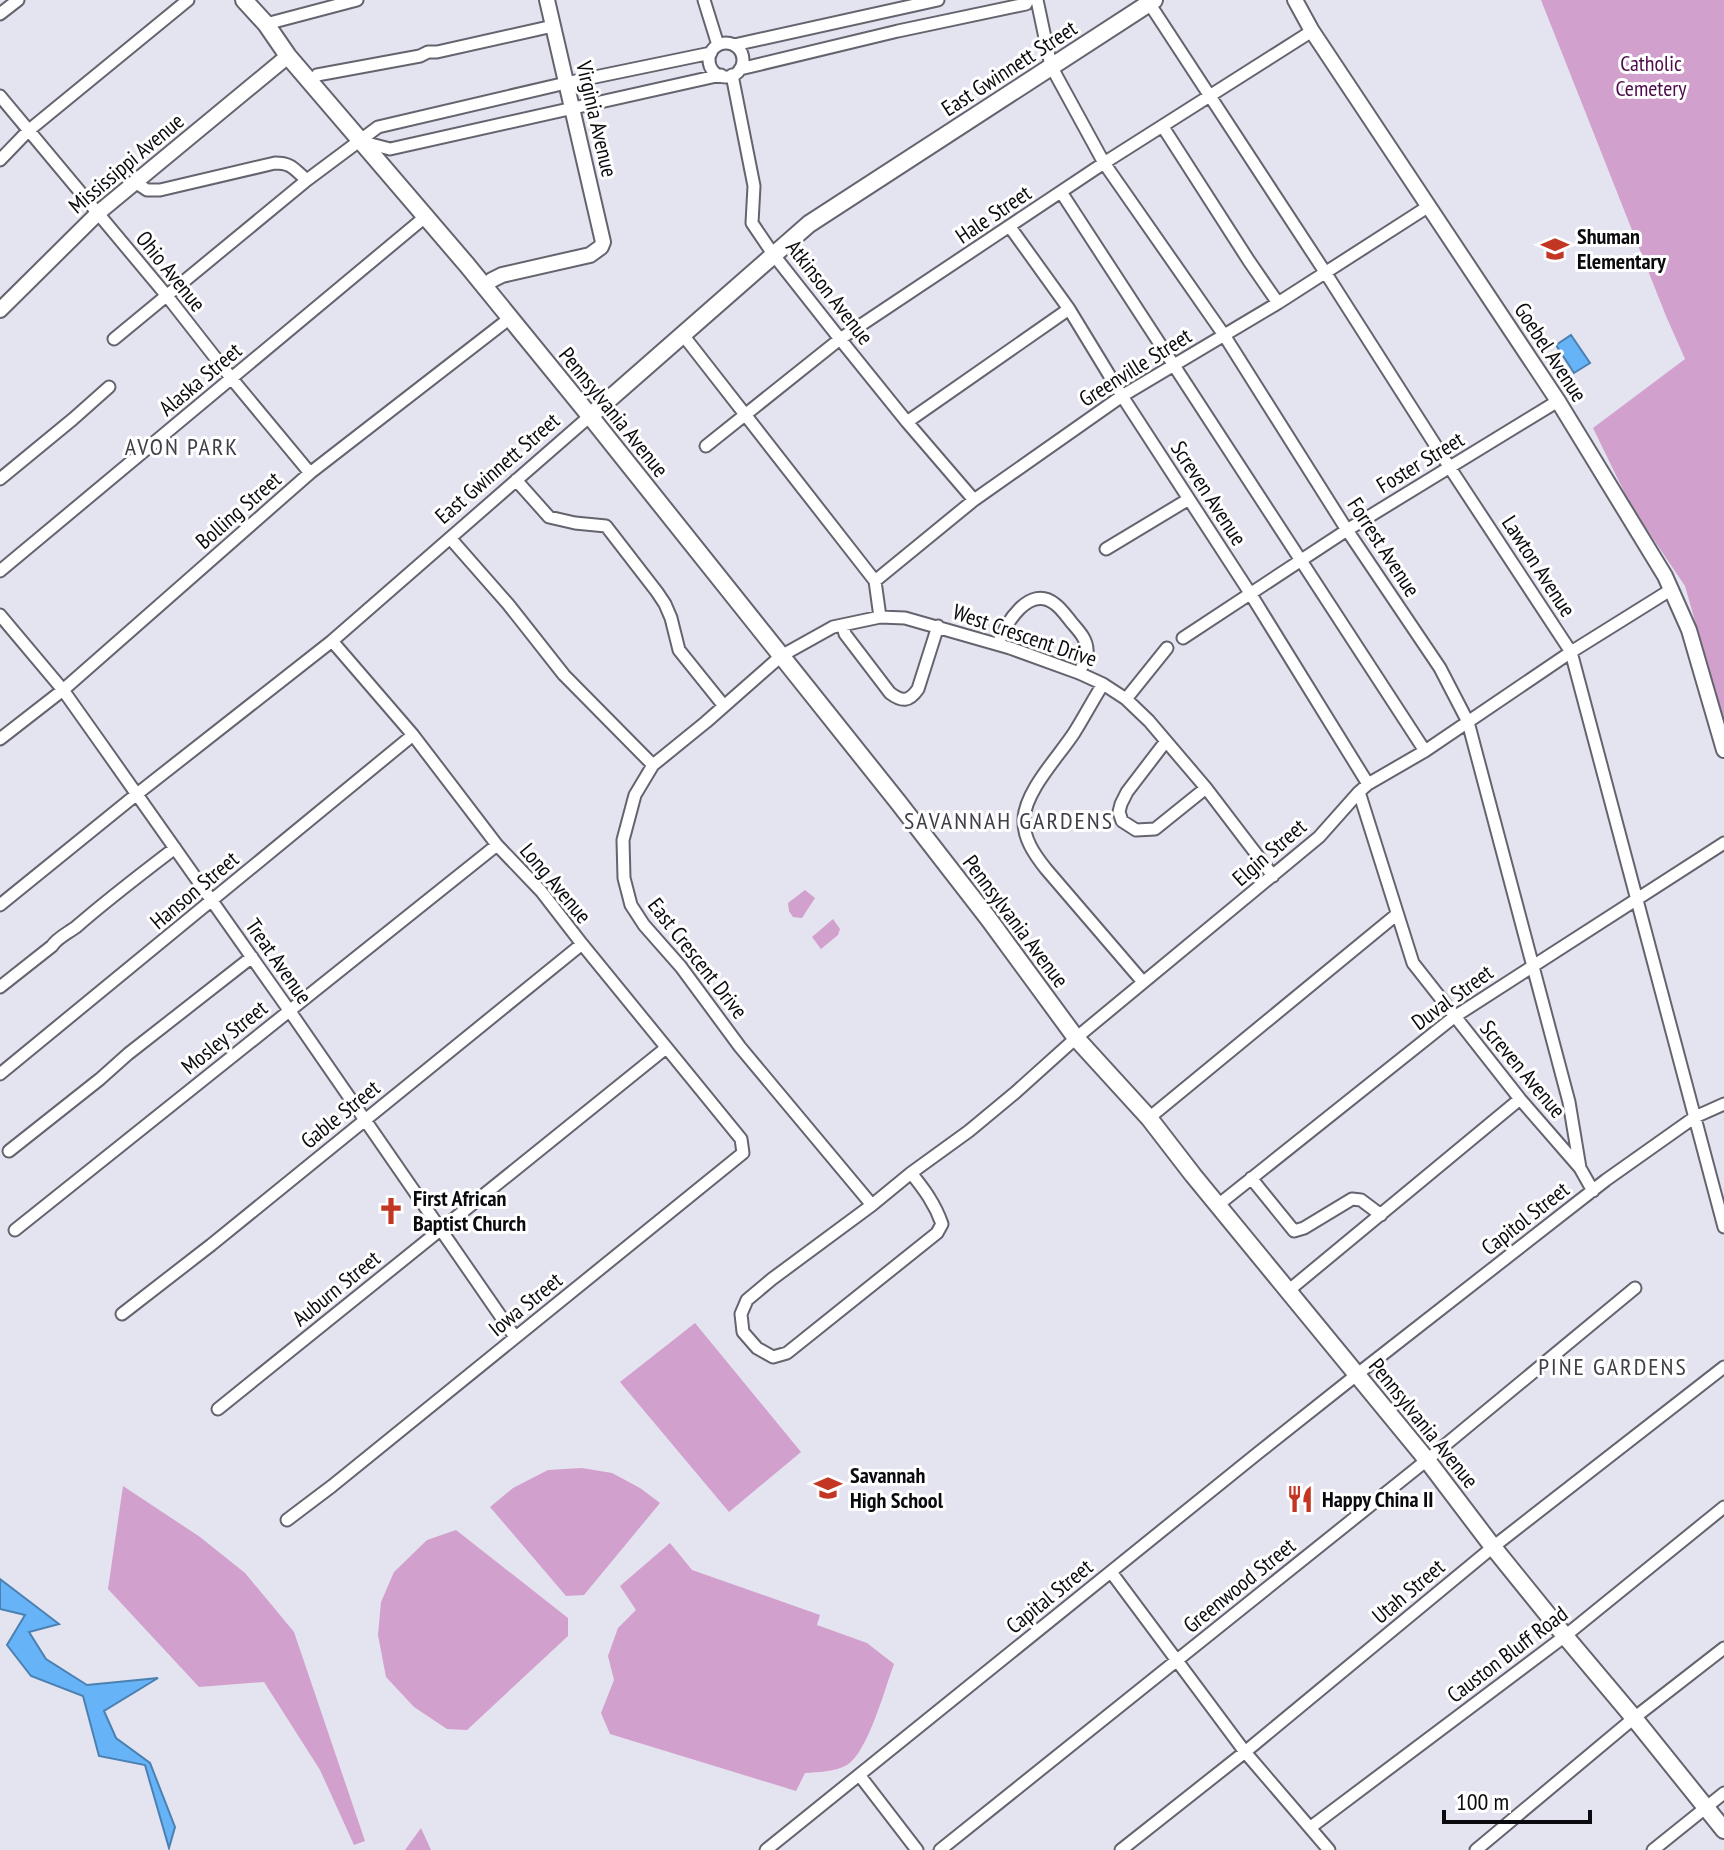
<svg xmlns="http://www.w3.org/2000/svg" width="1724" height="1850" font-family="'PT Sans Narrow',sans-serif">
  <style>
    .green { fill: #d2a0cd }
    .water { fill: #67b3f7; stroke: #4b81b1; stroke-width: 2 }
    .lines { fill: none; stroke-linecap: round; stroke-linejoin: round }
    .minor-casing { stroke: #64646e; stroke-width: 15 }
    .tertiary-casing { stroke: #64646e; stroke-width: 18 }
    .secondary-casing { stroke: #64646e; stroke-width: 20 }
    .minor { stroke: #fff; stroke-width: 11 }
    .tertiary { stroke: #fff; stroke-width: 14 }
    .secondary { stroke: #fff; stroke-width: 16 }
    .labels { text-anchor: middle; stroke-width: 6; stroke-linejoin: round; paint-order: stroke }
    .park-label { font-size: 22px; fill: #4e0b4c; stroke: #fff }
    .street-label { font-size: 22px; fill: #0b0b0f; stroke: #fff }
    .poi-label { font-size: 22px; font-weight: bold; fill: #0b0b0f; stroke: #fff; text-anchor: start }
    .neighbourhood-label { font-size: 24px; letter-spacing: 2px; fill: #403f49; stroke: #fff }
  </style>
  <rect width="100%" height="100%" fill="#e4e3f0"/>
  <path class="green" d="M1541,0H1724V723L1685,586L1631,506L1593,428L1685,359L1666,316Z
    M805,890L815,898L802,918L793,917L789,911L788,903Z
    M833,919L840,929L838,935L821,949L812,937Z
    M695,1323L801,1452L729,1512L620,1382Z
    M582,1468L612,1473L640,1488L660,1503L584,1595L566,1596L490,1507L513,1488L548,1470Z
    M123,1486L200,1537L245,1573L294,1632L365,1841L354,1845L320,1770L264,1682L199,1687L108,1589Z
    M456,1530L568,1618V1636L467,1730L447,1729L414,1707L386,1677L378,1635L381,1602L394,1572L427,1540Z
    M670,1543L692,1570L820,1615L817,1625L867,1643L894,1664C885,1688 868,1752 847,1765C835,1772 818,1772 805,1773L796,1791L610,1734L601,1713L614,1680L608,1656L618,1628L636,1610L620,1586Z
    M421,1828L431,1850H405Z"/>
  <path class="water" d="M1571,335L1590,363L1574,373L1556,345Z
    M0,1579L59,1624L29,1632L46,1659L87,1685L158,1678L104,1711L116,1738L150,1763L175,1827L169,1848L145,1765L99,1756L83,1696L31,1676L7,1645L25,1615L0,1609Z"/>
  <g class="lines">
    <g class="minor-casing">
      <path id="minor" d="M704,0L718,45
        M1037,0L1051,66L1104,163L1224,335L1347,530L1440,668L1468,722L1569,1102L1580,1168
        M1149,3L1325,272L1450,468L1571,652L1724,1227
        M0,14L18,0
        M266,24L357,0
        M709 60a17 17 0 1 1 34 0a17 17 0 1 1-34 0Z
        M734,45L938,0
        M740,69L898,31L1026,4L1028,0
        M732,75L754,186L752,223L773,254L840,339L907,422L974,500
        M310,83L317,75L420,56L428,52H437L553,26
        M0,96L167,296L232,379L310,473
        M1163,127L1249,261L1278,303
        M363,142L390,149L721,75
        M0,160L28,131L188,0
        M135,184H138L147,190H160L275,163C293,163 294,170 307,180
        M1061,192L1425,751
        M1010,227L1069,309L1122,396L1250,593L1368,784
        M683,335L875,581L880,617
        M114,339L307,180L378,127L566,83L711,53
        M907,422L1069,309
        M706,446L840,339L1104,163L1312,31
        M0,479L73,419L109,387
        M516,480L549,517L575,523L606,526L657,592L665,604L671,618L679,650L724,706
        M450,538L508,604L564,675L653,765
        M1106,549L1189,499
        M0,571L425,217
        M875,581L974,500L1122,396L1278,303L1429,206
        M0,615L63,690L102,745L289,1010L515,1337
        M843,626L845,634L890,693C902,702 909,702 918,689L938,626
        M1183,638L1347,530L1558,401
        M998,644C1005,625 1029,583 1055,604C1061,608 1067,617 1072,623C1078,630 1087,639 1087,650C1088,658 1082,666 1079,673
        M1103,684C1093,700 1084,717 1074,733C1059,756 1025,791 1024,819C1023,838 1034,854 1046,869L1143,982
        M1126,699L1167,648
        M0,739L63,690L310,473L510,318
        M1166,741L1127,792L1121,804L1119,812L1122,821L1136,830L1155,829L1206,788
        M1359,792L1413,963L1520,1099L1580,1168L1593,1191
        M0,905L137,794L332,641L590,416
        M0,987L52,946C57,938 68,933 76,927C108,899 141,874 175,848
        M0,1074L413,735
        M1149,1118L1396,915
        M9,1151L100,1079L128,1054L252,957
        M911,1173C924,1189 935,1204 942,1224L937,1233L787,1353L773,1357L757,1348L743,1332L741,1314L747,1300L772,1279L872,1205L911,1173L969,1131L1016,1092L1076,1038L1319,837L1359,792L1368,784L1425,751L1571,652L1672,589
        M1251,1178L1294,1231L1304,1228L1352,1199L1361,1200L1381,1215
        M872,1205L740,1047L681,967L644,925L631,905L624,878L623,840L635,795L653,765L706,722L781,656L833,627L880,617L905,618L1010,648L1079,673L1103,684L1126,699L1149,721L1206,788L1273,876
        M1218,1205L1454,1017L1724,843
        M15,1230L497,845
        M1288,1291L1520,1099
        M122,1314L211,1245L582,944
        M218,1409L666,1048
        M287,1520L332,1486L743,1153L741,1139L582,944L541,891L497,845L413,735L332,641
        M1111,1572L1245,1752L1329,1850
        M860,1776L917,1850
        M1311,1827L1565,1636L1724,1507
        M766,1850L1258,1453L1364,1369L1606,1180L1695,1117L1724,1104
        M940,1850L1427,1460L1635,1288
        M1121,1850L1245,1752L1493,1547L1724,1367
        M1476,1850L1634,1718L1724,1648
        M1653,1850L1724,1793"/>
    </g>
    <g class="tertiary-casing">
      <path id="tertiary" d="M1295,0L1312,31L1558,401L1665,576L1689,630L1724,750
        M484,287L492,280L502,275L590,255L601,247L603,242L547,0
        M0,310L98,213L288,56"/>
    </g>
    <g class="secondary-casing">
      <path id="secondary" d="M244,0L266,24L288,56L467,265L590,416L898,802L988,918L1076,1038L1149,1118L1193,1175L1427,1460L1493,1547L1565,1636L1634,1718L1724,1830
        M590,416L809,224L1154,0"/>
    </g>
    <use href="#minor" class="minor"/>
    <use href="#tertiary" class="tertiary"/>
    <use href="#secondary" class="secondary"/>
  </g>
  <defs>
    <g id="school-bare" transform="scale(2.16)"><path d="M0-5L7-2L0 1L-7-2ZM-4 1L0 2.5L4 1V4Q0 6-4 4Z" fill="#c23623" stroke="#fff" stroke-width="2.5" paint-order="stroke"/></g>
    <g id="church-bare" transform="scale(2.16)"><path d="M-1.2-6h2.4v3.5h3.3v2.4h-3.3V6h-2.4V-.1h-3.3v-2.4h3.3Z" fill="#c23623" stroke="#fff" stroke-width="2.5" paint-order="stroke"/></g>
    <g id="restaurant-bare" transform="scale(2.16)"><path d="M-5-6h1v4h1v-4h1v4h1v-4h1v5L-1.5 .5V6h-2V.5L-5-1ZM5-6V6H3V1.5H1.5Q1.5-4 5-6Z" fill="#c23623" stroke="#fff" stroke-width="2.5" paint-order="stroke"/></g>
  </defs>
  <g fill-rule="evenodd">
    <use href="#school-bare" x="1555" y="249"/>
    <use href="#church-bare" x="391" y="1211"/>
    <use href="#school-bare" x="828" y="1488"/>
    <use href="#restaurant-bare" x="1300" y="1499"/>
  </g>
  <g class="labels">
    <g class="park-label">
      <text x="1651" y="71">Catholic<tspan x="1651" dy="25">Cemetery</tspan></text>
    </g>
    <g class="street-label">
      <text transform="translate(1009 68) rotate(-33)" y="8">East Gwinnett Street</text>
      <text transform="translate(597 119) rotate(77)" y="8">Virginia Avenue</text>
      <text transform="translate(126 163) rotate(-40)" y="8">Mississippi Avenue</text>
      <text transform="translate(993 214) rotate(-34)" y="8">Hale Street</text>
      <text transform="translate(171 271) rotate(51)" y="8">Ohio Avenue</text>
      <text transform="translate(830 292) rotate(52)" y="8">Atkinson Avenue</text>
      <text transform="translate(1551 352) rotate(57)" y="8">Goebel Avenue</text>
      <text transform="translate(1135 367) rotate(-32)" y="8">Greenville Street</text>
      <text transform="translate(200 379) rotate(-40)" y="8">Alaska Street</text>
      <text transform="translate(614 412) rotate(51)" y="8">Pennsylvania Avenue</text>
      <text transform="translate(1420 462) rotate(-31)" y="8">Foster Street</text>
      <text transform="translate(497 468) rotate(-41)" y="8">East Gwinnett Street</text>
      <text transform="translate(1209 493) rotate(57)" y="8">Screven Avenue</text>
      <text transform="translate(238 510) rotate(-41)" y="8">Bolling Street</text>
      <text transform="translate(1384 547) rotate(57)" y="8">Forrest Avenue</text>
      <text transform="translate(1539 566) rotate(57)" y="8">Lawton Avenue</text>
      <text transform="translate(1025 635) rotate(19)" y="8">West Crescent Drive</text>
      <text transform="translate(1269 852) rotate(-41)" y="8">Elgin Street</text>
      <text transform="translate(556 883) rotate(50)" y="8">Long Avenue</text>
      <text transform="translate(194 890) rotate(-40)" y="8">Hanson Street</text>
      <text transform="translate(1016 921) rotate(53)" y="8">Pennsylvania Avenue</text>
      <text transform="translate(698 958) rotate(52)" y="8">East Crescent Drive</text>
      <text transform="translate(279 961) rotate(55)" y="8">Treat Avenue</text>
      <text transform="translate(1452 997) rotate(-36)" y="8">Duval Street</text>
      <text transform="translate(224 1037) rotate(-39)" y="8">Mosley Street</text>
      <text transform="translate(1523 1069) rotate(50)" y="8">Screven Avenue</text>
      <text transform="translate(340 1114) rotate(-39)" y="8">Gable Street</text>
      <text transform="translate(1525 1218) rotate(-38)" y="8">Capitol Street</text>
      <text transform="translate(336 1288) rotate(-39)" y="8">Auburn Street</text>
      <text transform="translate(525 1304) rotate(-39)" y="8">Iowa Street</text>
      <text transform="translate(1424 1423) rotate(51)" y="8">Pennsylvania Avenue</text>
      <text transform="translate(1239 1585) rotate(-39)" y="8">Greenwood Street</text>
      <text transform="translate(1408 1591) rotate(-40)" y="8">Utah Street</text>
      <text transform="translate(1049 1596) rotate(-39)" y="8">Capital Street</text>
      <text transform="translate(1507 1654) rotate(-37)" y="8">Causton Bluff Road</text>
    </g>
    <g class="poi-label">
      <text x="1577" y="244">Shuman<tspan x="1577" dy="25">Elementary</tspan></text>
      <text x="413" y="1206">First African<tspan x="413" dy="25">Baptist Church</tspan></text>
      <text x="850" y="1483">Savannah<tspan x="850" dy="25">High School</tspan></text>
      <text x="1322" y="1507">Happy China II</text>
    </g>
    <g class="neighbourhood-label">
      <text x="182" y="455">AVON PARK</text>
      <text x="1009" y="829">SAVANNAH GARDENS</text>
      <text x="1613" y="1375">PINE GARDENS</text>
    </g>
  </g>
  <path d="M1444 1810v12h146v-12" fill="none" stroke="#0b0b0f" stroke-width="4"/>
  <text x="1456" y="1810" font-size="24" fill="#0b0b0f" stroke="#ffffff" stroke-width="6" paint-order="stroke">100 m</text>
</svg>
